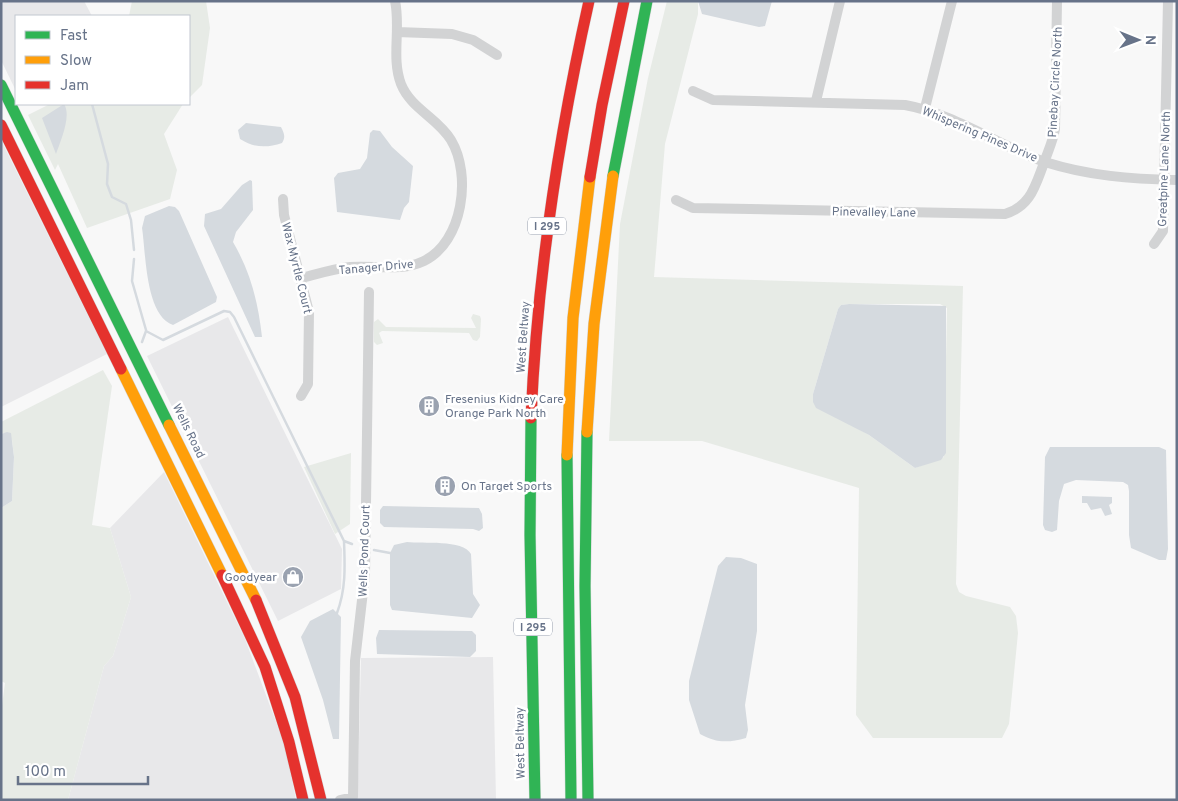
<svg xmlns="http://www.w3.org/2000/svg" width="1178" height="801" font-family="Overpass,sans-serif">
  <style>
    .built { fill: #e8e8ea }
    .green { fill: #e7ebe6; fill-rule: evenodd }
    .water { fill: #d5dadf }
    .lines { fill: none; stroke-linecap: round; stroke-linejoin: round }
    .stream { stroke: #d5dadf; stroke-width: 2.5 }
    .fast-casing { stroke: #d3d5d7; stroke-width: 12 }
    .slow-casing { stroke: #d3d5d7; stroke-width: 12 }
    .jam-casing { stroke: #d3d5d7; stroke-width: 12 }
    .street { stroke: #d2d3d4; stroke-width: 10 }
    .fast { stroke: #30b455; stroke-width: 11 }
    .slow { stroke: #ff9f0a; stroke-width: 11 }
    .jam { stroke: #e5322d; stroke-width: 11 }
    .labels { text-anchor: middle; stroke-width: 5; stroke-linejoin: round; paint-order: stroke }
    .shield { fill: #fff; stroke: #959dac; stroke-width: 1 }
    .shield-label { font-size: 11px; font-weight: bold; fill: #677389 }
    .street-label { font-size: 12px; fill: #677389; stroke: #fff }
    .poi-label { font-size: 12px; fill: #677389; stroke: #fff; text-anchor: start }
  </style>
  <rect width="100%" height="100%" fill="#f8f8f8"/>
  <path class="built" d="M1,1H84L92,16H16V91L1,60Z
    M1,140L107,354L1,407Z
    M228,317L342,549L341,589L278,621L147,356Z
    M164,472L245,639L285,746L296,800H68L104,666L113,656L131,597L110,528Z
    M493,657L496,800H351L358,780L361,658Z"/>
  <path class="green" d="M132,1H206L210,28L202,85L189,98V16H129Z
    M667,1H698V14L665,144L654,277L963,286L956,584L959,592L966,596L1010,607L1016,616L1018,633L1009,724L1002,738H873L856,715L859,488L702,441H609L620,224L648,78ZM849,304H940L947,308L944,457L915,468L869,435L850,424L813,394L838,309L841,305Z
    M50,104H183L164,134L177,170L170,199L87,228L58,164L55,170L28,115Z
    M473,314L480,316L481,319L480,337L477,341L473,340L469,333L382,331L379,333L383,343L377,345L374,342V322L378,319L386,327L476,328L471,318Z
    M103,370L112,386L92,525L110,528L131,597L113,656L104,666L68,800H1V713L5,683L1,681V508L12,501L14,457L12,440L4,433L1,434V422Z
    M351,453L350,524L335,534L304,467Z"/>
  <path class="water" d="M698,1H772L765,26L759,27L702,14Z
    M64,104C72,116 60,142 56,154L42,118Z
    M246,123L281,127C284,133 286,137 282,143C267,148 254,148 240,139L238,130Z
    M373,130L380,131L392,147L413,166L409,202L404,208L400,220L337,212L334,178L338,173L360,169L367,158L370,133Z
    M250,180L252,181L253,210L236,232L233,242C251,273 258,302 262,337H255L204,226L205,214L221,209L242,185Z
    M169,206L175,207L179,211L217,297L216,302L173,325C145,315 146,253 142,228L145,216Z
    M849,304L946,306V453L941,460L915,468L869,435L816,408L813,402V394L838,309L841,305Z
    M7,432L11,433L14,457L12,501L1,508V434Z
    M1050,447H1159L1166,450L1168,549L1166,560H1159L1131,548L1129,535V491L1128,485L1123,482L1076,480L1064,484L1059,501L1057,530L1052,532L1045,530L1043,525L1045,457Z
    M1082,496L1112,497V503L1109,505L1112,514L1105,516L1101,508L1091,510L1087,503H1082Z
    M383,506L479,508L482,514L483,528L479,531L473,529L384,527L380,523V510Z
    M407,542C422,544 463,539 471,554L473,594L480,605L472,618L392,610L390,605V553L394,545Z
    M726,557L741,558L757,564V631L745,705L748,730L746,738C728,743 716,743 700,734L689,700V681L718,566Z
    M333,609L341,617L339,739H333L323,700L301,637L310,621Z
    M379,630L472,631L476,635V651L470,657L377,654L376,638Z"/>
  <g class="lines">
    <path class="stream" d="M92,104L108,164L107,184L112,197L126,204L131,220L134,250
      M134,259L132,281L146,330
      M142,342L146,331L163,340L224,311L230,312L234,317L344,541C345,567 346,589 337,613
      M344,541L352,544
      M374,550L390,553"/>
    <g class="fast-casing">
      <path id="fast" d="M1,85L169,425
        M613,176L647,1
        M531,418L530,535L535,800
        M587,432L585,586L588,800
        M567,455L571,800"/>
    </g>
    <g class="slow-casing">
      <path id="slow" d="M121,369L222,575
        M169,425L256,600
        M587,432L594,324L613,176
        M567,455L573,318L590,177"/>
    </g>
    <g class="jam-casing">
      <path id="jam" d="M1,125L121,369
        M590,177L602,105L624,1
        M531,418C537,277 558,139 589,1
        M222,575L265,667L289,742L303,800
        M256,600L295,697L321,800"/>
    </g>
    <path class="street" d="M397,32L452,34L473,40L497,55
      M693,91L713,100L905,105C955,114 997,145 1045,162C1089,176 1131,179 1177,180
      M816,101L840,1
      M925,108L952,1
      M283,199L284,215L309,312L308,384L301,396
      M676,200L693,208L1005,214C1031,206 1035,186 1044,163C1048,151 1053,141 1055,129L1057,1
      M1154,244L1163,231L1168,1
      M301,278C317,274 333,269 350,267C374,265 401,272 424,261C463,242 472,175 451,140C438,118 411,109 401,84C391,58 401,28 395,1
      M340,800L353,797L355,661L365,574L369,292"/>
    <use href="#fast" class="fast"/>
    <use href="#slow" class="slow"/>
    <use href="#jam" class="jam"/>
  </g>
  <defs>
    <g id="building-disc" transform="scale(1.125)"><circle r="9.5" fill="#9aa2b0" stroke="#fff"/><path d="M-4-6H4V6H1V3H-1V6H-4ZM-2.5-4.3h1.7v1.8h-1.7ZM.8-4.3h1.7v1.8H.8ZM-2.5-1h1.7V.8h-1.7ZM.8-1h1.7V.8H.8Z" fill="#fff"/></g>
    <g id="shop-disc" transform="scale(1.125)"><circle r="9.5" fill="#9aa2b0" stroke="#fff"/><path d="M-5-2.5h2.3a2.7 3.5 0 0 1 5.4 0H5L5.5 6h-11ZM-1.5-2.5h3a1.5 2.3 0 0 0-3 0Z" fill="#fff"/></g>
  </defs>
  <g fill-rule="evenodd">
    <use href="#building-disc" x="429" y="406"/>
    <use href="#building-disc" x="445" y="486"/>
    <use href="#shop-disc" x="293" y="577"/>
  </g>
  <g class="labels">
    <g class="shield">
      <rect x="528" y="217.5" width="38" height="17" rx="4"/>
      <rect x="514" y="618.5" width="38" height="17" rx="4"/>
    </g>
    <g class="shield-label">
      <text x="547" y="230">I 295</text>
      <text x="533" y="631">I 295</text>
    </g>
    <g class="street-label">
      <text transform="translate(1055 82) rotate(-87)" y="4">Pinebay Circle North</text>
      <text transform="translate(980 134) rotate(23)" y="4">Whispering Pines Drive</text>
      <text transform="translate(1164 169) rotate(-88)" y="4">Greatpine Lane North</text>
      <text transform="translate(874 212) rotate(1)" y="4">Pinevalley Lane</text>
      <text transform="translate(376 267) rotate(-5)" y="4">Tanager Drive</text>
      <text transform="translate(297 268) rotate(76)" y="4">Wax Myrtle Court</text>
      <text transform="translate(523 337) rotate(-86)" y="4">West Beltway</text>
      <text transform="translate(189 431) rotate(64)" y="4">Wells Road</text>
      <text transform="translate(364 551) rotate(-88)" y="4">Wells Pond Court</text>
      <text transform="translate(520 743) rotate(-91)" y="4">West Beltway</text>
    </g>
    <g class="poi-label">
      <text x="445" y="403">Fresenius Kidney Care<tspan x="445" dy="14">Orange Park North</tspan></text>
      <text x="461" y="490">On Target Sports</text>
      <text x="277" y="581" text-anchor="end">Goodyear</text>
    </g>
  </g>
  <rect width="1178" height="801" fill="none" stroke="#677389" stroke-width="5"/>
  <rect x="15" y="15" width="175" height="90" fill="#ffffff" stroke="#c2c7d0"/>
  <rect x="25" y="31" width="25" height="8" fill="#30b455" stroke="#c2c7d0"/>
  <text x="60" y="40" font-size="15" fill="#677389">Fast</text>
  <rect x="25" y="56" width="25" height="8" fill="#ff9f0a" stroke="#c2c7d0"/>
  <text x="60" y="65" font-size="15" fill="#677389">Slow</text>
  <rect x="25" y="81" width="25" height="8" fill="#e5322d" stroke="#c2c7d0"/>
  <text x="60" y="90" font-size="15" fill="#677389">Jam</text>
  <g transform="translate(1138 40) rotate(91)" stroke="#ffffff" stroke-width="4" paint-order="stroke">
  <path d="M0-4L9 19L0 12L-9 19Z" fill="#677389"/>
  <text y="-8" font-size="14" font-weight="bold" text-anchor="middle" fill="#677389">N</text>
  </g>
  <path d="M18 776v8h130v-8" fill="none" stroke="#677389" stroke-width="2.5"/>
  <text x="25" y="776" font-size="15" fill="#677389" stroke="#ffffff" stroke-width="4" paint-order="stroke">100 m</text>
</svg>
